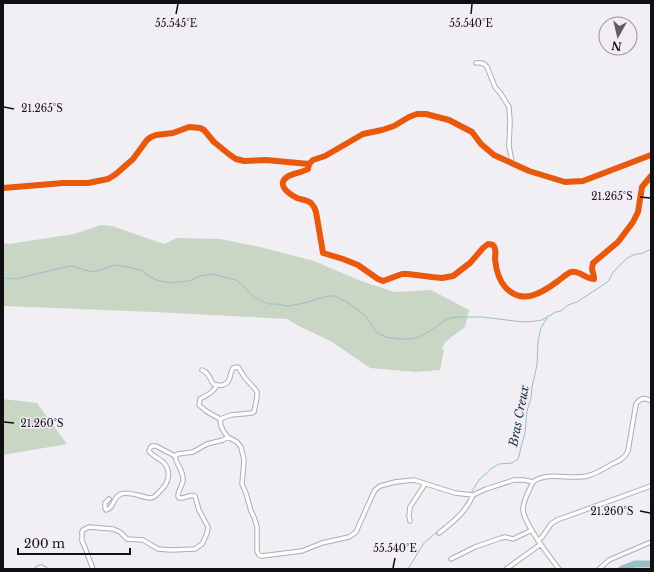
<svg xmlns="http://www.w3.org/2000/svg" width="654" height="572" font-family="'Libre Baskerville',serif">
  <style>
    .forest { fill: #cad6c4 }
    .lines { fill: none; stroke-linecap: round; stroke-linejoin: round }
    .stream { stroke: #99bfc6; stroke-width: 1 }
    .river { stroke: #99bfc6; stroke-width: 7 }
    .street-casing { stroke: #afacb1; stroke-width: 5.5 }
    .street { stroke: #fdfdfd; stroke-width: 3.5 }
    .cycleway-casing { stroke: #f2ecf7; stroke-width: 8 }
    .cycleway { stroke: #e8590c; stroke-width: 6 }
    .ticks { fill: none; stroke: #110f13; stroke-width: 1.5 }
    .labels { text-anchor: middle; stroke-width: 3; stroke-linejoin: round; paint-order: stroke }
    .water-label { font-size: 12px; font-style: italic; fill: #143136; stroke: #f2ecf7 }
    .ticks-label { font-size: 10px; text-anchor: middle; fill: #110f13; stroke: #f2ecf7; stroke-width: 3; stroke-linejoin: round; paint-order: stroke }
  </style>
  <rect width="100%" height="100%" fill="#f2eff4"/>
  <path class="forest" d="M101,225L112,226L164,244L177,238L220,239L260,247L314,261L361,281L395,292L431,290L469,310L465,327L445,342L442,349L444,350L440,370L416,372L370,368L332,342L295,324L287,319L154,312L3,306V243L9,244L74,234Z
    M3,399L37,403L67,444L3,455Z"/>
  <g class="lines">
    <path class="stream" d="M3,278L15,279L70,266L75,267L85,270L93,272L115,265L133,268L142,271L150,277L157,280L170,283L189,281L200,276L212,274L236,280L245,287L254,297L259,300L269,304H276L288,306L304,303L320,298L330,296H335L350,304L363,314L368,319L376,332L386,337L399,339H411L419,337L428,332L442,322L450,318L456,317H482L523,322L536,321L542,320L556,312L561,311L568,305L577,302L606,283L609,280L614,271L626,259L633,255L643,253L651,249
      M471,493L479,480L492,468L499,464L512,463L518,459L519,456L521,447L525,433L527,411L531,398L532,387L537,365L538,341L541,328L547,318
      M460,512L469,499
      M408,569L424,543L438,531"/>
    <path class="river" d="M622,569L635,564H651"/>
    <g class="street-casing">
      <path id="street" d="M476,63C481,62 484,63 487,67L495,87L501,94L509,107L510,122L509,146L512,162
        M309,164L308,169C301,173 293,173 287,177C276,185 289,194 297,198C302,200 307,200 311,203C314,206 315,208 316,212L322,247L323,253L343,259L358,265L378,279L383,281L402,274H408L432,277L442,278L453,276L470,263L483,248L488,244L493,245C497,249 495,254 495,259C496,269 498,280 506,288C523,305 542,293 558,281C562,278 566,274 571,272C579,270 586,279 594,279V277L592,269L593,263L618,242L633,222L638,212L642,187L651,176
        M3,188L63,183H88L108,179L116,174L133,159L147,140L151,137L156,135L173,133L189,127L200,128L204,130L214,142L230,155L236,159L244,161L266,160L309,164L313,160L325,156L363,134L382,130L394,126L409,117L417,114H426L449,120L472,132L481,144L494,155L529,171L565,182L583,181L651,155
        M202,370C208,372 210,378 213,384C217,385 219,386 223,385C232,382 229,374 233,368L238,367L245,378L255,389L257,392V397L254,412L252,413L231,415L220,419
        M217,385C213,393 207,395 200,399L199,405L206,411L220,419
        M220,419L221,426L224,432L228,437L237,442L241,447L244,460L242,484L246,493L251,511L254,517L257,527V551L259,555L262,556L302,551L322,543L349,537L352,535L356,532L372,496L375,490L380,486L395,482L414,480L455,493L473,495L486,489L514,480H524L533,482
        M109,499L105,503V508L106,510C115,508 112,497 121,494C129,491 141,497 150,498C155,498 158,493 162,489C169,482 171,471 164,463C160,458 153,457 149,451L150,448L152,446H156L175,456
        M410,521L409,516L410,507L425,484
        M439,533C452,523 467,511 473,495
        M538,541L542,537L551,524L557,520L651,486
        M451,559L475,547L501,538L505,537L513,539L532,530
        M37,569L41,567L45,569
        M93,569L84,545L82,541V532L83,530L89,527L113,529L120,532L127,539L143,540L158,549L171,550L195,549L202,544L205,538L207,533L208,527L199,510L195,496C189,494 185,499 179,498L178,496C178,491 182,486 183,481C184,470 176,465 175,456L178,454L193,452L207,444L223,440L228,437
        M506,569L541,544
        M559,569C550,557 522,522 523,508C524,499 529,490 533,482C547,471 571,480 587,476C596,474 604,469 612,464C619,461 625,458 628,451L636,404C640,398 645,397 651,401
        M599,569L609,560L651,542"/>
    </g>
    <use href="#street" class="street"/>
    <g class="cycleway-casing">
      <path id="cycleway" d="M309,164L308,169C301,173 293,173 287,177C276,185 289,194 297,198C302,200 307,200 311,203C314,206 315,208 316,212L322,247L323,253L343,259L358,265L378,279L383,281L402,274H408L432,277L442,278L453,276L470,263L483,248L488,244L493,245C497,249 495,254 495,259C496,269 498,280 506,288C523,305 542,293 558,281C562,278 566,274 571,272C579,270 586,279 594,279V277L592,269L593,263L618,242L633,222L638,212L642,187L651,176
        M3,188L63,183H88L108,179L116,174L133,159L147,140L151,137L156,135L173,133L189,127L200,128L204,130L214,142L230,155L236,159L244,161L266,160L309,164L313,160L325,156L363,134L382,130L394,126L409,117L417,114H426L449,120L472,132L481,144L494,155L529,171L565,182L583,181L651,155"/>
    </g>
    <use href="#cycleway" class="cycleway"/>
  </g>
  <path class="ticks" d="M176,14L178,4M471,14L472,4M4,107L14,109M640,197L650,198M4,422L14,423M640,511L650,513M393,568L395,558"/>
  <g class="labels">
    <g class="water-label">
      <text transform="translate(519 416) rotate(-79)" y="4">Bras Creux</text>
    </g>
  </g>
  <g class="ticks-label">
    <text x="176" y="27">55.545°E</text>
    <text x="471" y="27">55.540°E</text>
    <text x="42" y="112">21.265°S</text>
    <text x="612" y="200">21.265°S</text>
    <text x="42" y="427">21.260°S</text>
    <text x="612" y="515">21.260°S</text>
    <text x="395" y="552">55.540°E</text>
  </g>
  <rect width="654" height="572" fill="none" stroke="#110f13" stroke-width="8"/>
  <g transform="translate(618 36) rotate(188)"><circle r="19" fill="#f2ecf7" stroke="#98949c"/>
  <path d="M0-3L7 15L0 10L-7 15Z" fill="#605d62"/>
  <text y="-6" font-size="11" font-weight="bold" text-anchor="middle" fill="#110f13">N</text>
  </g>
  <path d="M18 548v6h112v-6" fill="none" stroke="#110f13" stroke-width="2"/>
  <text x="24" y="548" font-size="12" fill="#110f13" stroke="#f2ecf7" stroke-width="3" paint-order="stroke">200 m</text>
</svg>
